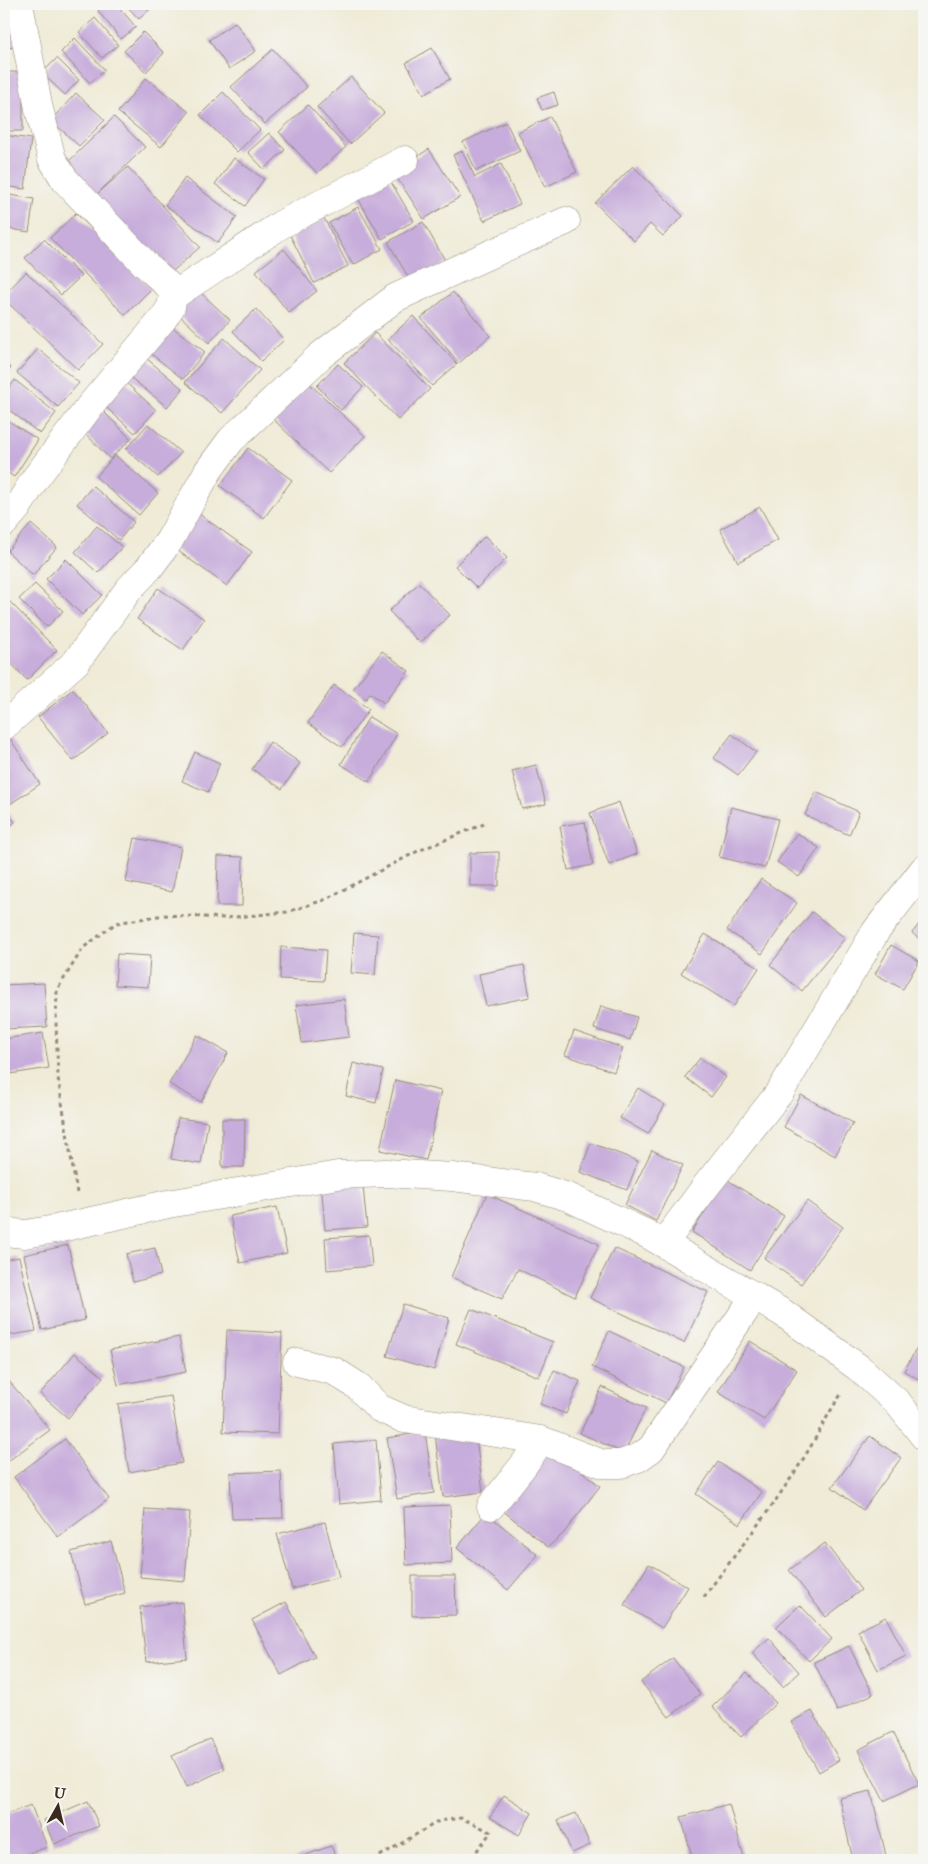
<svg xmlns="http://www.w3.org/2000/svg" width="928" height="1864" font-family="'IM FELL Double Pica',serif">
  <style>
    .building { fill: #c7addb }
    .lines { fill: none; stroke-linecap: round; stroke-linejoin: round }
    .street-casing { stroke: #958a7a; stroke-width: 29 }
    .path { stroke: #958a7a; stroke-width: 3; stroke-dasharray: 4 4; stroke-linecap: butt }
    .street { stroke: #fff; stroke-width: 28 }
  </style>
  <rect width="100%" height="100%" fill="#f6f6f2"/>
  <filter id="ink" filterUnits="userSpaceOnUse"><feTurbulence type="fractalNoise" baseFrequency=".02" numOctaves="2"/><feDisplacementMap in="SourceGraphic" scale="10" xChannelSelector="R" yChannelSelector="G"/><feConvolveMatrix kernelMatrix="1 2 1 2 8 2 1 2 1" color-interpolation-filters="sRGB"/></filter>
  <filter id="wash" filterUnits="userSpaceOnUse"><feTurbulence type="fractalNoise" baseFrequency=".0096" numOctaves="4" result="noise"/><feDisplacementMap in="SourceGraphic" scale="20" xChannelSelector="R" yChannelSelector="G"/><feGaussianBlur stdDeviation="1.12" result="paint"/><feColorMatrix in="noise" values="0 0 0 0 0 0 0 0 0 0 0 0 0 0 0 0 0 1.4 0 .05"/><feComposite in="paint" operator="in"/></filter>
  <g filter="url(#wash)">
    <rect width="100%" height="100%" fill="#efebd7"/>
    <g id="blocks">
      <path class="building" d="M4,4H12L15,47L4,48Z
        M107,4H116L136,27L121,39L98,11Z
        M125,4H155L139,19Z
        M95,18L118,45L102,58L79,32Z
        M235,22L256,51L229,69L209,40Z
        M143,32L164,53L146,72L124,51Z
        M75,38L105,70L90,83L61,52Z
        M432,48L450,79L424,94L406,63Z
        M273,49L307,87L265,124L231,87Z
        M57,58L79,80L65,95L42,73Z
        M4,72H23V131H4Z
        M351,77L384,113L350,144L317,107Z
        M146,78L189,112L161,147L118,112Z
        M223,92L260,130L237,152L200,115Z
        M554,92L558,105L542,110L537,98Z
        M76,93L105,120L79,146L51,120Z
        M308,105L346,147L317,173L279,132Z
        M114,117L145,147L96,195L128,167L200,247L166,277L64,166Z
        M550,117L577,172L545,187L518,132Z
        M506,122L520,151L476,171L463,142Z
        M269,133L285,150L264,169L248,152Z
        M4,135L31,139L25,189L4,186Z
        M429,149L460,197L424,219L393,172Z
        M462,151L475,177L501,164L520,204L484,221L453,155Z
        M234,158L264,179L245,206L215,184Z
        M633,166L683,216L663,236L650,224L634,241L595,203Z
        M388,177L414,221L382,239L356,195Z
        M185,178L237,217L218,243L165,205Z
        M4,194L34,199L29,232L4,228Z
        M358,207L382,249L353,265L329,223Z
        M76,213L151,289L125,315L50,238Z
        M322,214L348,266L314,283L288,231Z
        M423,222L446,262L411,282L388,242Z
        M44,239L81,276L61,295L25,258Z
        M284,249L317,291L289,313L256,271Z
        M26,272L103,344L78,370L4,299V295Z
        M197,289L230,320L209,343L176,312Z
        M453,292L490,336L459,363L421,318Z
        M256,309L284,340L261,361L233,331Z
        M413,316L457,364L432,386L388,339Z
        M167,323L205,352L183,379L145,349Z
        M375,333L430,389L398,420L344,363Z
        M224,338L260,370L222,413L185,382Z
        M38,349L79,383L58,407L17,373Z
        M146,358L183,389L167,407L130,377Z
        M4,361L11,368L4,376Z
        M338,364L363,387L341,410L317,386Z
        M122,379L156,410L135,433L101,403Z
        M15,380L56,413L40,434L4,406V395Z
        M309,383L365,436L329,473L273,419Z
        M102,410L131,439L110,459L82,430Z
        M4,418L38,440L14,477L4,470Z
        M148,424L181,453L158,477L126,449Z
        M248,448L292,480L264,518L220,486Z
        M115,455L158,493L139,515L96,477Z
        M93,486L134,522L119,540L77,504Z
        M760,507L778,540L738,562L720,529Z
        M199,514L252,552L227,586L174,548Z
        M31,524L57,547L33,575L7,551Z
        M97,526L122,547L98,573L75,552Z
        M485,536L507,558L477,588L455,566Z
        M66,559L102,595L82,615L46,579Z
        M419,583L450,615L420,643L389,611Z
        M35,584L63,611L47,627L19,599Z
        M158,588L204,619L183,650L137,619Z
        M8,600L57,650L27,680L4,656V604Z
        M382,651L409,671L384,703L370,693L366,699L353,689Z
        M334,685L369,709L342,747L308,723Z
        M73,689L108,733L73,761L38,717Z
        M369,717L397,734L369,782L341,764Z
        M7,734L40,784L7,806L4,800V736Z
        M732,734L756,752L738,775L714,758Z
        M270,742L300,763L282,789L252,769Z
        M195,752L220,763L208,792L182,781Z
        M536,765L546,804L522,809L512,771Z
        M816,792L859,812L849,835L805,815Z
        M619,802L637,854L609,865L590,813Z
        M731,807L778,819L765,868L719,857Z
        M4,809L15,822L4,832Z
        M585,822L593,865L568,870L560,826Z
        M797,833L819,848L799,877L777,862Z
        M135,838L181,847L172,892L126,882Z
        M499,852V886H470V853Z
        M218,856L243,857L242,906H217Z
        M761,879L797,903L762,954L727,930Z
        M812,912L845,938L802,991L770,965Z
        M924,918V943L912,933Z
        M354,933L378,935L375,975L351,973Z
        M705,934L759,968L734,1006L681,973Z
        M891,945L919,961L903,989L875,974Z
        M281,947L326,950L324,981L280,979Z
        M117,954L150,956L148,987L115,985Z
        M524,965L530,997L486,1006L479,974Z
        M44,983L47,1027L4,1029V985Z
        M344,999L349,1037L302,1043L296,1005Z
        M601,1006L637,1017L630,1040L594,1029Z
        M574,1031L623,1048L614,1072L565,1055Z
        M43,1033L49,1068L4,1075V1039Z
        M197,1035L228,1053L201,1102L169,1084Z
        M700,1058L726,1077L711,1097L685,1077Z
        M353,1063L383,1070L376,1103L346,1096Z
        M395,1080L441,1091L426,1160L380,1150Z
        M638,1088L665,1105L648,1134L620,1118Z
        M801,1095L853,1123L835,1156L784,1127Z
        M178,1118L208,1122L201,1164L171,1159Z
        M222,1119H245L244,1167H222Z
        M591,1143L638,1161L627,1190L580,1172Z
        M652,1150L683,1165L656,1221L625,1205Z
        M362,1176L367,1227L325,1230L321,1180Z
        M726,1179L784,1216L750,1270L692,1232Z
        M487,1194L599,1244L575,1297L518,1269L502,1299L451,1277Z
        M807,1201L843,1227L801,1284L764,1258Z
        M277,1207L287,1253L240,1263L230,1216Z
        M369,1235L372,1266L327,1270L325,1238Z
        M68,1245L85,1320L42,1330L24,1255Z
        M155,1248L161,1275L133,1282L126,1254Z
        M614,1248L708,1292L684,1343L590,1298Z
        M19,1257L36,1331L4,1336V1260Z
        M403,1304L449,1318L434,1370L387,1356Z
        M471,1309L553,1342L539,1377L456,1344Z
        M227,1330L282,1333L278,1434L223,1432Z
        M609,1331L684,1367L666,1403L592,1367Z
        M924,1335V1382L904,1371Z
        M179,1337L186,1372L118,1385L110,1350Z
        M750,1341L797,1370L764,1420L718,1392Z
        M75,1353L103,1377L68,1418L40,1394Z
        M554,1370L580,1381L566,1414L540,1404Z
        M4,1375L50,1430L4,1464Z
        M602,1387L646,1408L624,1453L580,1433Z
        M171,1396L182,1463L129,1472L118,1404Z
        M475,1430L483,1492L443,1497L435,1434Z
        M425,1432L434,1493L397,1499L387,1438Z
        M870,1436L901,1458L863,1510L832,1487Z
        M65,1439L109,1499L58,1537L14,1477Z
        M376,1440L381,1500L339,1504L334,1444Z
        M552,1447L600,1486L563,1534L548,1547L501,1509Z
        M718,1462L762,1492L740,1524L696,1494Z
        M281,1471L283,1518L232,1519L230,1473Z
        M450,1505L452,1563L406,1565L404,1507Z
        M145,1509L190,1512L185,1581L140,1577Z
        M486,1513L538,1555L508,1590L457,1548Z
        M325,1522L339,1577L292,1589L277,1534Z
        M111,1541L125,1593L85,1604L71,1552Z
        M825,1543L861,1590L826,1617L789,1570Z
        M649,1564L688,1587L662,1628L624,1605Z
        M412,1576H455L456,1615L412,1616Z
        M182,1602L187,1658L146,1662L140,1607Z
        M286,1602L315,1657L281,1675L252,1620Z
        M800,1605L832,1639L809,1661L776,1627Z
        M886,1617L906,1656L878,1670L858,1631Z
        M769,1638L799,1672L783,1687L752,1653Z
        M849,1646L873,1694L837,1711L814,1662Z
        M673,1658L700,1694L669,1717L641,1682Z
        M747,1673L776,1703L741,1737L712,1707Z
        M812,1711L839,1760L819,1772L791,1722Z
        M893,1732L919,1784L884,1801L858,1750Z
        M210,1739L225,1769L187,1787L172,1756Z
        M871,1791L887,1860H853L839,1798Z
        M504,1795L532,1813L519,1835L490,1817Z
        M88,1801L99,1826L54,1844L44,1820Z
        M729,1804L744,1858L738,1860H693L681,1817Z
        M31,1805L47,1847L10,1860H4V1815Z
        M576,1813L590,1845L572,1853L558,1820Z
        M331,1846L337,1860H292Z"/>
    </g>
  </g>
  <g filter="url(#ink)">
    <use href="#blocks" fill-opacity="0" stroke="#958a7a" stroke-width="1"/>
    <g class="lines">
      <g class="street-casing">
        <path id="street" d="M173,296L282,224L405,160
          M4,523L17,508L35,479L90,406L163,319L171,307L173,296L170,287L145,264L65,180L52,159L39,109L19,4
          M4,726L76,662L129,589L149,568L169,541L208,471L231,440L320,356L395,298L486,256L566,221
          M4,1232L25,1234L56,1229L168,1204L338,1175L386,1173L452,1177L535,1187L568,1197L647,1234L783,1313L859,1368L898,1403L924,1436
          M664,1243L706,1186L780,1092L876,931L924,869
          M297,1362L334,1371L359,1387L379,1408L404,1419L541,1440L603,1464H621L638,1458L651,1449L755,1296
          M491,1506L523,1466L541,1440"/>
      </g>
      <path class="path" d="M77,1193L58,1078L56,1022L57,990L83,948L116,923L164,915L225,918L287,912L324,900L418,851L484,824
        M704,1597C738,1550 775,1505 805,1456C818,1435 828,1413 842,1393
        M373,1860L439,1821L461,1818L491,1832L470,1860"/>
      <use href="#street" class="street"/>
    </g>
  </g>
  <rect width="928" height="1864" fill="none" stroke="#f6f6f2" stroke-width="20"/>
  <g transform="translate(58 1806) rotate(8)" stroke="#f6f6f2" stroke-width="4" paint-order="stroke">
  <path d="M0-4L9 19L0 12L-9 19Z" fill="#3b2a1e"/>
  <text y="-8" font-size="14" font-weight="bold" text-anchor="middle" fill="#3b2a1e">U</text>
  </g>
</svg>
